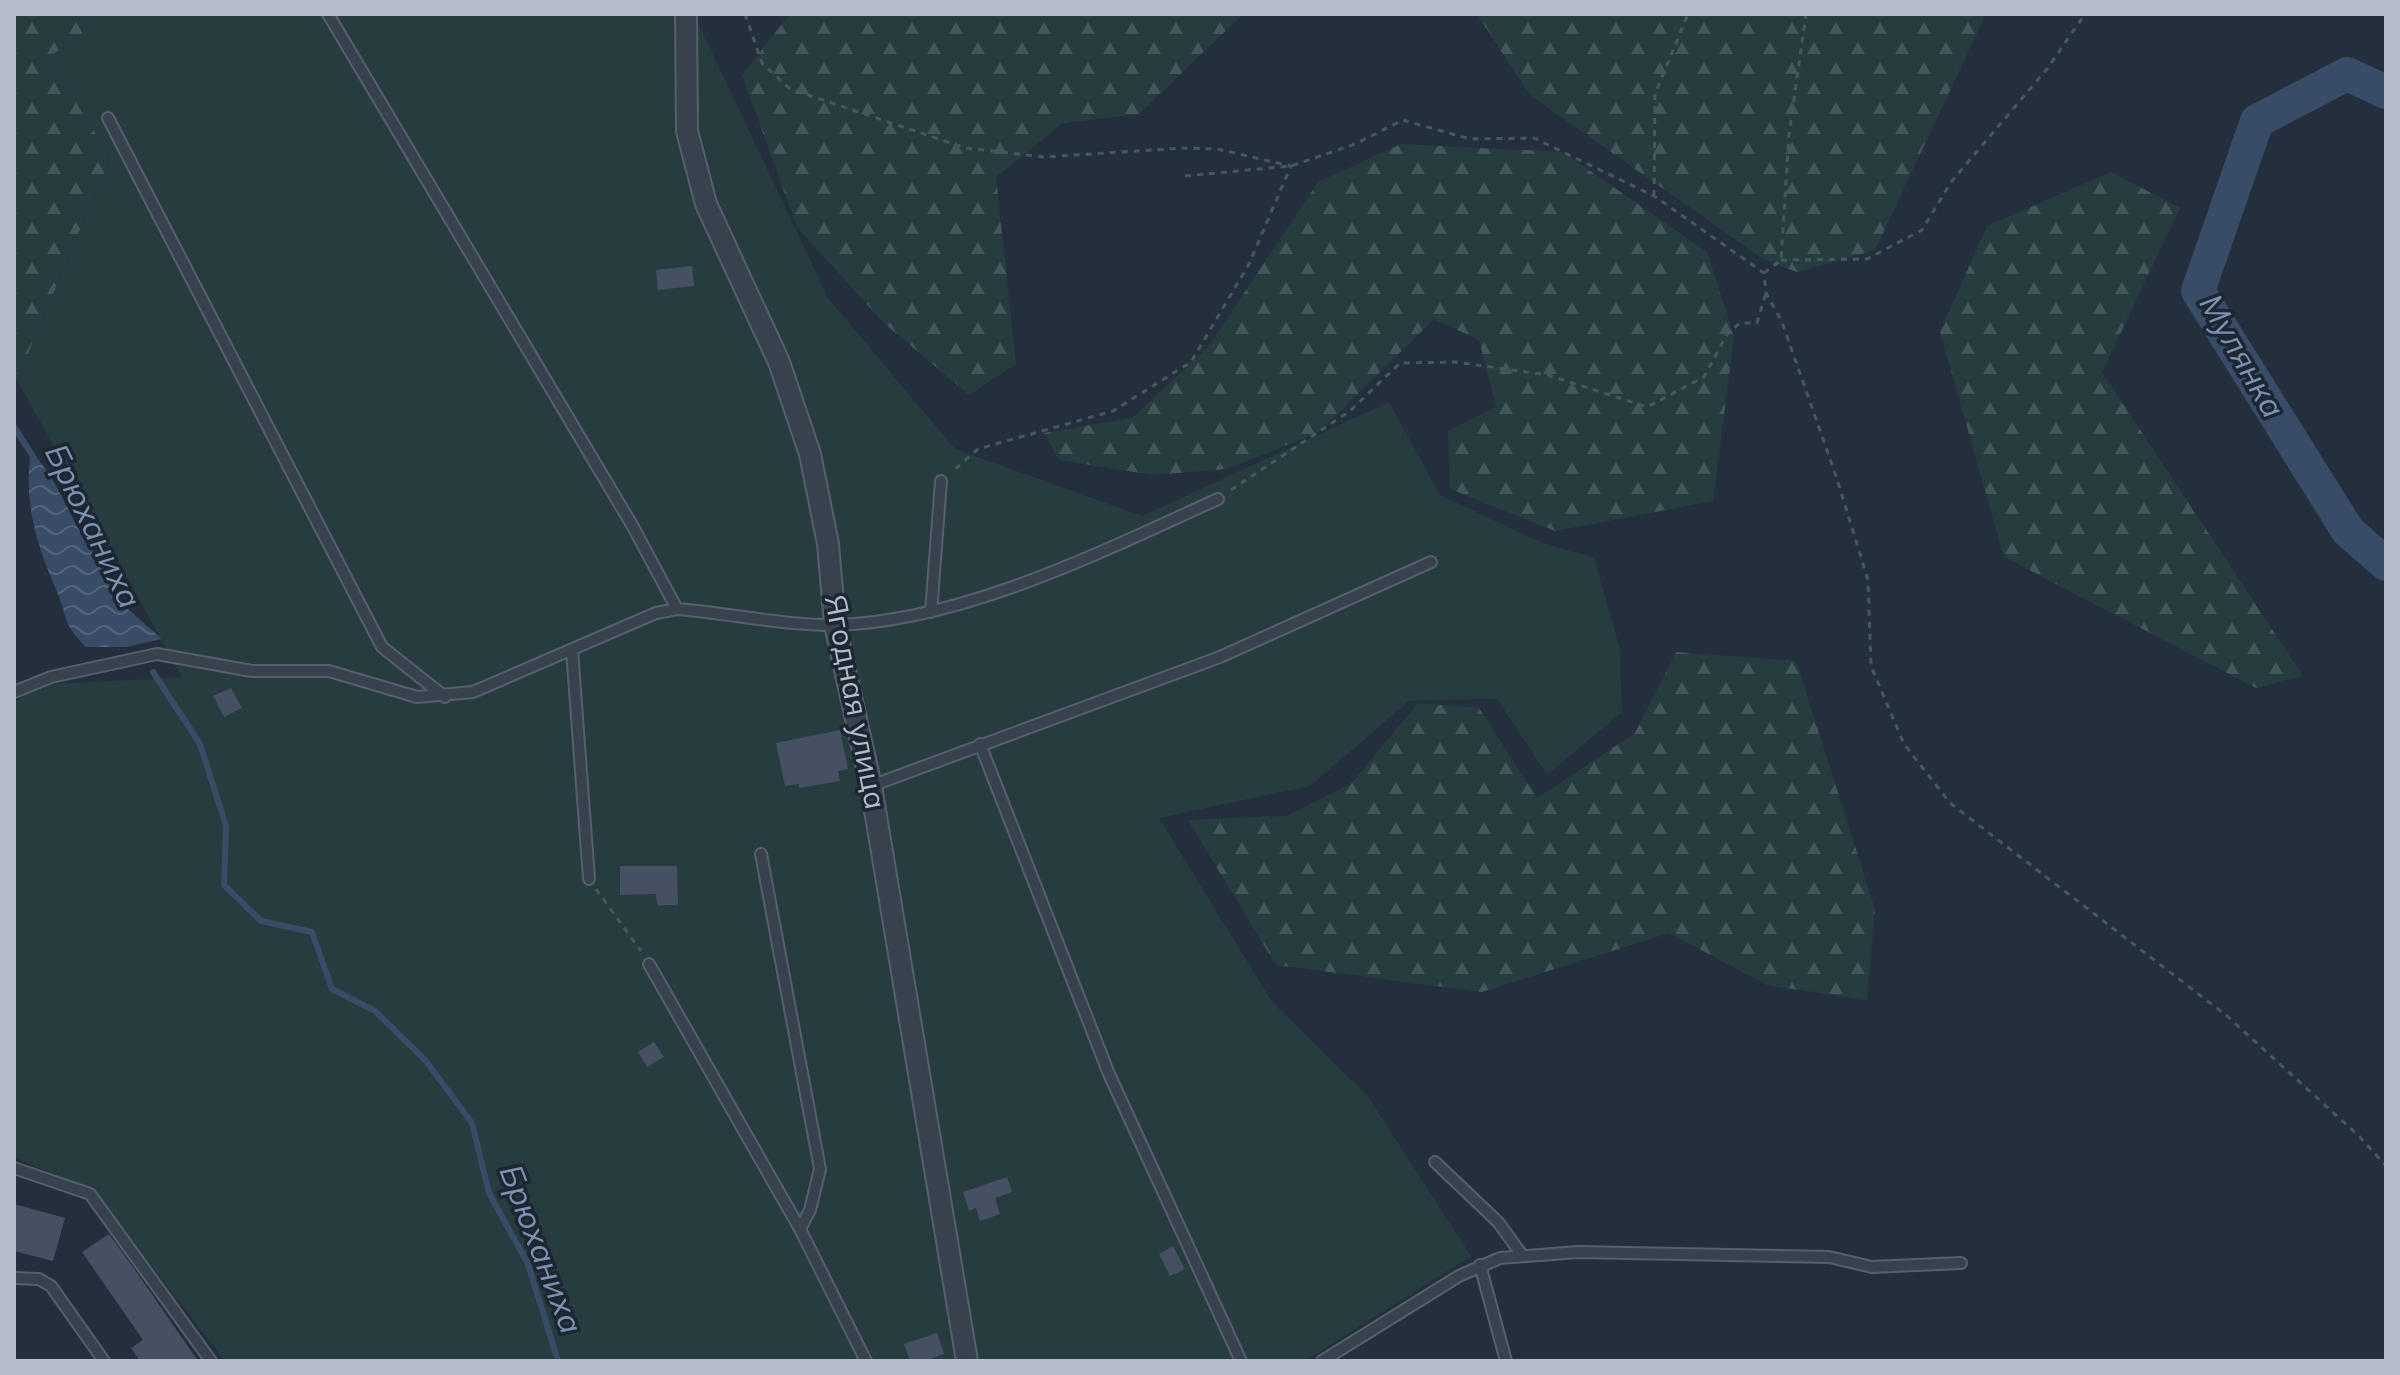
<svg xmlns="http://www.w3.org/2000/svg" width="2400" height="1375" font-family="Mulish,sans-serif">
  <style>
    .forest { fill: url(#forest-firs) }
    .green { fill: #263c3f }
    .water { fill: url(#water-waves) }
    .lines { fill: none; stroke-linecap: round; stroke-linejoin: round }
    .stream { stroke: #394c67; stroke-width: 6 }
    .river { stroke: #394c67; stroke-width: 34 }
    .building { fill: #455162 }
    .service-casing { stroke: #565f6c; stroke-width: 14 }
    .minor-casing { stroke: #565f6c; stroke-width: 24 }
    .path { stroke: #44595c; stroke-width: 3; stroke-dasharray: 6 6; stroke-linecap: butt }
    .service { stroke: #38414e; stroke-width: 10 }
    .minor { stroke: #38414e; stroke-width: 20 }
    .labels { text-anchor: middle; stroke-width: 7; stroke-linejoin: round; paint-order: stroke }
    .street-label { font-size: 30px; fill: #b4bcc9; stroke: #1d2633 }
    .water-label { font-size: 32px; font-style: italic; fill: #7c92b1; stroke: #1d2633 }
  </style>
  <defs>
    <pattern id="forest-firs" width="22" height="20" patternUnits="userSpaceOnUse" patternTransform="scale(2)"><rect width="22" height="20" fill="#263c3f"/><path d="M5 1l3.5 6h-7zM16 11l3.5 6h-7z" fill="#435659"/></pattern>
    <pattern id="water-waves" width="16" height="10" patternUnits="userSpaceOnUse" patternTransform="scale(2)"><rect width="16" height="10" fill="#394c67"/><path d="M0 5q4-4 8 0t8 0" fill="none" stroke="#53647b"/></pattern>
  </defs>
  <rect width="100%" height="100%" fill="#242f3e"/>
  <path class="forest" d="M14,14H110L52,55L110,159L17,380H14Z
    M790,14H1243L1139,114L1063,123L996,177L1016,364L969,395L884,323L797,227L742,75Z
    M1477,14H1986L1875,250L1797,272L1763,259L1530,95Z
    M1401,144L1563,152L1707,252L1734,336L1713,501L1555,531L1450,489L1448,431L1496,407L1479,340L1434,319L1319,432L1227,469L1153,475L1059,460L1044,433L1132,418L1208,347L1318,182Z
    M2111,172L2180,208L2102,372L2303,676L2256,688L2004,557L1940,332L1987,226Z
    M1676,652L1796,661L1875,909L1867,1000L1767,985L1669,933L1482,992L1276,965L1188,820L1287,816L1351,784L1418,703L1479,708L1537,798L1635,733Z"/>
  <path class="green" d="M110,14H694L828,298L955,449L1142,516L1389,402L1440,495L1545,544L1594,557L1620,649L1622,712L1547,775L1497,699L1409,701L1310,786L1159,818L1273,1003L1367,1095L1471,1256L1305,1361H225L96,1195L14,1157V703L39,685L182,677L17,380L110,159L52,55Z"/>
  <path class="water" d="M31,451C58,481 66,509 86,542C99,563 117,576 119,601L162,639L126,647H86C61,622 69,620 57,592C37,545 23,503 31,451Z"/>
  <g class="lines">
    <path class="stream" d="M14,427L34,458
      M153,672L200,744L226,826L224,885L261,921L312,932L332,989L375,1011L425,1060L472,1123L489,1193L528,1264L558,1361"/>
    <path class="river" d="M2386,92L2347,74L2257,121L2198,291L2348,531L2386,564"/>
  </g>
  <path class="building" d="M692,266L694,286L658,290L656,270Z
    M231,688L242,708L224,717L213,696Z
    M840,730L848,769L838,771L840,781L799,788V784L785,786L776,743Z
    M620,866H677L678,905H657L656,894L620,895Z
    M654,1042L664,1057L647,1067L638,1052Z
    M1007,1177L1012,1192L995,1198L1000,1214L980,1221L976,1208L969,1211L963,1192Z
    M14,1204L65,1218L53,1261L14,1251Z
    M109,1234L133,1267L198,1361H140L131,1348L143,1340L82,1252Z
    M1173,1246L1185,1269L1170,1276L1159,1254Z
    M937,1333L944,1354L925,1361H910L904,1344Z"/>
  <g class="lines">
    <g class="service-casing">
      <path id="service" d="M328,14L632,525L677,609
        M108,118L382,647L445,697
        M931,612L941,481
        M572,650L589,879
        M14,692L51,677L157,654L252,671H329L417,697L473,692L656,613L677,609C728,613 786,626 836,625C964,621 1103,551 1218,499
        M980,744L1109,1074L1241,1361
        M871,786L1220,657L1431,562
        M761,854L820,1169L810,1210L800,1229
        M649,964L800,1229L866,1361
        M1435,1162L1498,1222L1522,1255
        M14,1168L90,1194L211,1361
        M1480,1265L1506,1361
        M14,1278L39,1279L51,1286L104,1361
        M1322,1361L1459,1276L1500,1258L1578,1252L1829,1257L1872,1267L1961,1263"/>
    </g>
    <g class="minor-casing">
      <path id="minor" d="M686,14L687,131L706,204L779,362L810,454L828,544L835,625L871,786L967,1361"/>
    </g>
    <path class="path" d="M745,14L762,63L790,89L966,148L1044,157L1183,148L1217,149L1291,166L1249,264L1191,362L1113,411L978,449L953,471
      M1185,176L1291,166L1355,144L1403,120L1470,139L1534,138L1654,196L1764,273L1766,293L1782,322L1837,479L1868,580L1871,666L1904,744L1950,803L2227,1016L2360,1137L2386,1166
      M1654,196L1655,94L1688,14
      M1781,260L1867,259L1922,230L1951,182L2047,69L2085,14
      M1764,273L1781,260L1789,135L1806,14
      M1231,490L1350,411L1400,363L1455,362L1548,375L1647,407L1704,377L1727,334L1740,323H1757L1766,293
      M596,889L641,951"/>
    <use href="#service" class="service"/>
    <use href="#minor" class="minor"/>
  </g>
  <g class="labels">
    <g class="street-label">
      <text transform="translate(855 702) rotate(79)" y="10">Ягодная улица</text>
    </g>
    <g class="water-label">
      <text transform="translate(2242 356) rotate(60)" y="11">Мулянка</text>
      <text transform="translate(93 526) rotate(64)" y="11">Брюханиха</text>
      <text transform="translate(541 1249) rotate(69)" y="11">Брюханиха</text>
    </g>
  </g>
  <rect width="2400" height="1375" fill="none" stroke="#b4bcc9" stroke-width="32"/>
</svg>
